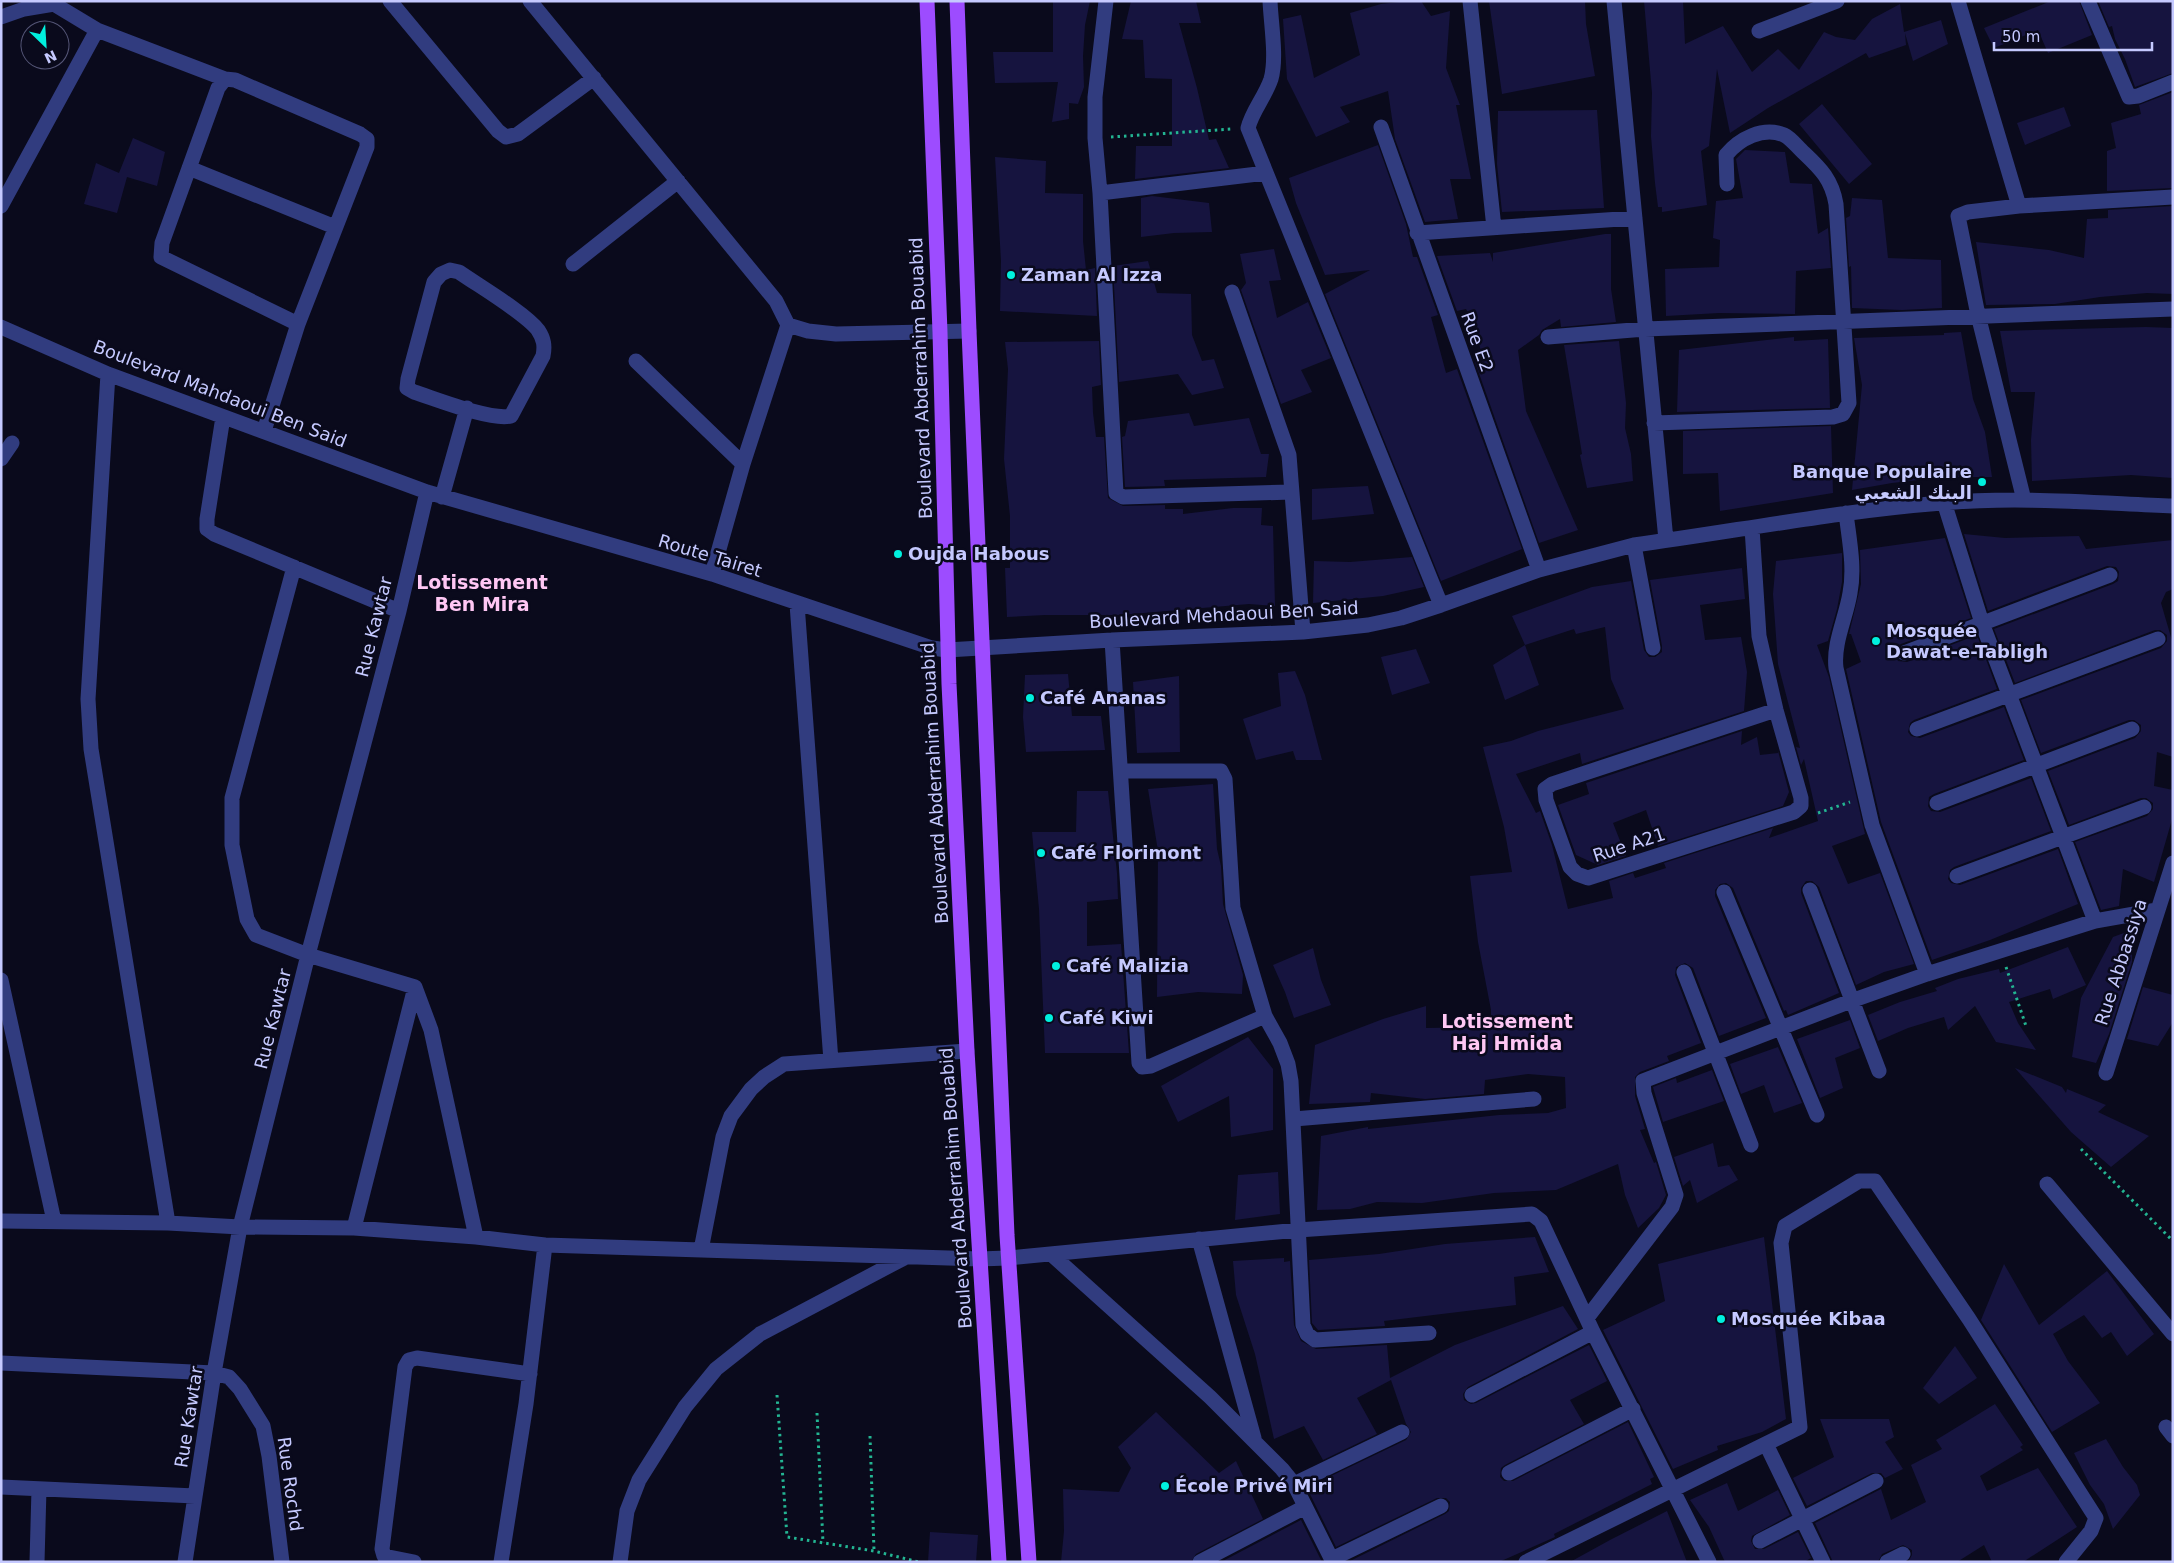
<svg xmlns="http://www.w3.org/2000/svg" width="2174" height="1563" font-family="'DejaVu Sans','Noto Naskh Arabic',sans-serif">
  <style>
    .building { fill: #16143f }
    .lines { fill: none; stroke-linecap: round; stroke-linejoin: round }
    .path { stroke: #23b592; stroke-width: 3; stroke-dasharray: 2.5 4; stroke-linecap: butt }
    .minor { stroke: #313c7f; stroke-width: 15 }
    .major { stroke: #9d4cff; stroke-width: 15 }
    .poi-dot { fill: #00f0de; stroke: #0a0a1c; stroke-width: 2 }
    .labels { text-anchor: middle; stroke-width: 5; stroke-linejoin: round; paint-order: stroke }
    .poi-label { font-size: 18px; font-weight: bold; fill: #c5c9ff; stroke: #0a0a1c; text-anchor: start }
    .street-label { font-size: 18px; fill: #c5c9ff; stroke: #0a0a1c }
    .neighbourhood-label { font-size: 19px; font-weight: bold; fill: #ffc7f4; stroke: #0a0a1c }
  </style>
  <rect width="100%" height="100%" fill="#0a0a1c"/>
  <path class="building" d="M1053,1H1090L1085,25L1083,56L1084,87L1078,104L1069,103V119L1052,122L1058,82L995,83L993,52H1053Z
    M1131,1H1196L1201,23H1179L1197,88L1209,140L1216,139L1229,168L1135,179L1136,146H1172V79L1145,78L1143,40L1122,39Z
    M1407,1H1421L1431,16L1450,11L1446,68L1460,105H1456L1471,179H1450L1458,219L1425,222L1395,139L1388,91L1340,107L1350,122L1316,137L1287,79L1283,19L1301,15L1314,78L1360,55L1350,13L1381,4Z
    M1489,1H1585L1586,24L1595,76L1502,94Z
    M1644,1H1683L1685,44L1723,26L1752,72L1778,49L1799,70L1824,32L1836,37L1855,40L1872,19L1900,4L1904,32L1941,20L1948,44L1913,61L1905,33L1906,45L1869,58L1866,53L1768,108L1730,133L1717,69L1709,146L1701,151L1707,205L1662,212V207H1658L1655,183L1651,136L1652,93Z
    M2051,1H2079L2092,35L2048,53L2038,30L1994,48L1984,28Z
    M2098,1H2173V73L2135,87L2125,59L2115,39L2112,26L2109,27Z
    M2173,92V188L2107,191V151L2116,148L2111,123L2141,114L2139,105Z
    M1822,104L1872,164L1849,184L1799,124Z
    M2064,107L2071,126L2025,145L2017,123Z
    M1597,110L1604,208L1502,212L1497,164L1498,111Z
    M133,138L165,152L157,186L127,177L117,213L84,204L96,163L119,173Z
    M1378,145L1406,224L1413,257H1417L1438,315L1431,317L1446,373L1457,369L1522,549L1441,581L1325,294L1370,270L1325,275L1296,203L1289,178Z
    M1745,150L1785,152L1790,183L1812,184L1818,234L1828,228L1831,268L1796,271L1795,314L1719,313L1666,316L1665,269L1719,267L1720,240L1713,238L1716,201L1743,198L1736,159Z
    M995,157L1046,161L1045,193L1083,194V241L1086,270L1095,268L1097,316L1000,311L1001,261Z
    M1152,196L1209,203L1212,232L1174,233L1141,237V198Z
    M1852,198L1882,200L1888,258L1941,260L1942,308L1902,310L1852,308L1851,266L1849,267L1846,218L1850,216Z
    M2173,206V294L2147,293L2100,297L2055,304L1986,305L1976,242L2049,250L2084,258L2087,219L2108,218V210Z
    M1605,234H1611V289L1616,322L1561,327L1560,319L1542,330L1539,335L1518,350L1526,411L1578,530L1539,543L1475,362L1483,359L1473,321L1466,309L1457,311L1437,256L1490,253L1493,262V253Z
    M1274,249L1281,280L1269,281L1277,318L1308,302L1331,358L1301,370L1312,392L1281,404L1241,290L1246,283L1240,254Z
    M1148,261L1157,293L1191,294L1192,335L1202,361L1214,359L1224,388L1192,395L1178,374L1119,382L1113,266Z
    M2146,327L2173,328V478L2131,475L2032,481L2031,440L2035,392H2011L2000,331Z
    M1961,332L1973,399L1985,432L1992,477H1944L1892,483L1852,490L1862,385L1854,338L1944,335V333Z
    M1794,337V341L1828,339L1830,408L1677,412L1679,350Z
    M1099,341L1101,385L1092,387L1093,413L1096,437H1104L1108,498L1123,506L1165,505V509H1183V514L1233,508H1262L1261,525L1273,526L1275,606L1249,604L1120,615H1045L1007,617L1005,568H1010V516L1004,459L1008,369L1005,342Z
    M1619,341L1626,403L1625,428L1631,454L1633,481L1587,488L1580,455L1582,454L1564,345Z
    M1189,413L1194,426L1249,418L1261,454H1269L1266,477L1164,480L1165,486L1125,487L1122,437L1125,436L1128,421Z
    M1831,426L1833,493L1720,511L1718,473L1683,474V431Z
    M1368,486L1374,514L1312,520V489Z
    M1964,534L2005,538L2079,536L2086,549L2173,540V589L2166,592L2161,603L2173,644V757L2157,752L2154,786L2173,790V816L2154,882L2123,869L2119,906L2101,910L2075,842L2147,816L2153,809V803L2146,798H2141L2069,825L2048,771L2135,738L2141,731V725L2134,720H2129L2041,753L2021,700L2161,648L2167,641V635L2160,630H2155L2015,683L1994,629L2113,584L2118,581L2119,572L2116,567L2107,566L1988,611Z
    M1945,538L1971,618L1901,644L1896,647L1895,656L1898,661L1907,662L1977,635L1997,689L1914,720L1910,723L1908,732L1911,736L1920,738L2004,707L2024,760L1934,794L1929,797L1928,806L1931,811L1940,812L2031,778L2051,831L1954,867L1950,870L1948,879L1951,883L1960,885L2058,849L2078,904L1990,940L1932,960L1881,822L1846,669L1861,662L1851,634H1849L1861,584L1860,550Z
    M1842,553V582L1837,609L1828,641L1817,645L1829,677L1865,834L1832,846L1848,884L1880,873L1914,964L1884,972L1856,985L1819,887L1812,881H1806L1801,888V893L1839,993L1788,1015L1786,1010L1784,1011L1733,888L1726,883L1720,884L1715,890V896L1766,1018L1719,1036L1693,968L1685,963L1676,967L1675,975L1701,1043L1667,1056L1669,1061L1640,1072L1635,1077V1096L1645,1129L1640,1130L1654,1163L1656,1162L1666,1195L1659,1208L1638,1228L1625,1195L1618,1164L1556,1190L1494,1193L1422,1203L1377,1202L1350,1209L1317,1210L1321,1136L1368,1127V1129L1499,1115L1548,1113L1566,1108L1565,1077L1528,1074L1485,1080L1484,1094L1425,1099L1371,1093L1370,1102L1309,1104L1315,1045L1383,1019L1426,1006V1028L1491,1027V1010L1478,942L1470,876L1512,872L1504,827L1483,747L1511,741L1538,731L1624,709L1611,679L1605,627L1576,634L1574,629L1525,645L1512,616L1592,587L1631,581L1644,650L1649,657H1655L1662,652V646L1650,580L1742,568L1745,599L1700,605L1705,640L1741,637L1747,672L1744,711L1582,764L1580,753L1516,774L1536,813L1540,811L1552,845L1568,909L1613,898L1609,881L1633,873L1635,878L1666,868L1664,863L1773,828L1769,838L1818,821L1804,759L1801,765L1796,747L1800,748L1778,664L1773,594L1776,561Z
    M1412,557L1424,587L1383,596L1313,603L1314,561L1350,562Z
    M1525,645L1539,685L1505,700L1493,665Z
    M1416,649L1430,683L1392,695L1381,657Z
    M1295,671L1305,695L1322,760H1296L1293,751L1256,760L1243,719L1281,706L1278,673Z
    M1068,674L1072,716H1101L1105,750L1026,752L1023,717L1025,675Z
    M1179,676L1180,752L1137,753L1133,682Z
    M1742,731L1741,745L1757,737L1760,755L1778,753V751L1789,792L1783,806L1658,846L1646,810L1613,823L1626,856L1598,865L1576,855L1558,805L1589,794L1586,783Z
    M1213,784L1217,849L1221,866L1223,904L1243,975L1242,994L1198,992L1157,997L1158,851L1148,789Z
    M1077,791H1108L1117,873L1118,899L1087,902V946L1121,944L1129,1053H1045L1039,909L1032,832H1076Z
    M2132,930V962L2109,1034L2096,1063L2072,1057L2081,998L2113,937Z
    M2068,947L2086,985L2053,999L2050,989L2009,1002L2018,1023L2036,1050L1996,1042L1975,1006L1948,1030L1944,1017L1908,1028L1878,1041L1868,1015L1900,1002L1937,991L1935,988L1958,979L1999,969L2000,973Z
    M1313,948L1321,980L1331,1005L1294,1018L1285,992L1273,965Z
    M2143,987L2173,995V1022L2158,1046L2127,1039Z
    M1850,1020L1860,1048L1835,1058L1843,1088L1820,1098L1797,1039Z
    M1248,1037L1273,1069V1130L1231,1137L1229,1096L1178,1122L1161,1086Z
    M1778,1047L1802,1103L1774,1113L1764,1085L1741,1094L1730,1064Z
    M2015,1068L2062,1087L2066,1093L2067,1089L2106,1105L2098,1112L2149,1136L2111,1167L2071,1132Z
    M1712,1070L1724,1101L1663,1122L1653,1087L1676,1078L1677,1083Z
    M1713,1143L1718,1167L1729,1165L1738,1180L1697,1203L1690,1180L1683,1186L1674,1157Z
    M1278,1172L1280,1214L1235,1220L1238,1175Z
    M1535,1237L1549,1272L1514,1277L1516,1305L1384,1321L1385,1326L1318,1330L1312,1323L1309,1260L1379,1254L1445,1244Z
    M1764,1237L1786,1419L1762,1432L1717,1446L1718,1450L1673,1469L1603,1330L1665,1301L1658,1264Z
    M1284,1258V1262L1290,1261L1294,1325L1301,1341L1316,1349L1387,1345L1390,1378L1455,1345L1563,1306L1578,1329L1468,1387L1463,1394L1464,1400L1471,1404L1476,1403L1589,1345L1607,1381L1570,1400L1584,1424L1505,1465L1501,1468L1500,1477L1504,1481H1513L1628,1422L1654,1477L1650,1479L1652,1484L1554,1534L1555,1537L1499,1562H1348L1445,1514L1449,1511L1450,1502L1446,1498H1437L1336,1547L1308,1490L1331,1476L1406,1440L1411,1432L1406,1424L1391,1380L1357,1398L1377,1434L1323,1460L1304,1426L1274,1439L1255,1354L1236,1295L1233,1261Z
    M2004,1264L2039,1325L2107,1271L2154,1334L2127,1356L2111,1332L2102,1338L2084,1315L2053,1334L2068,1361L2100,1403L2052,1432L1981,1320Z
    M1955,1346L1977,1378L1939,1404L1923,1388Z
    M1995,1404L2023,1445L2020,1447L2023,1450L1980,1476L1987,1491L2038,1468L2077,1527L2023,1562H1992L1984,1545L1957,1562H1908L1912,1555V1550L1903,1545L1882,1554L1878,1562H1833L1815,1523L1881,1489L1891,1520L1926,1502L1911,1465L1942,1449L1936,1440Z
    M1156,1412L1219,1473L1236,1461L1263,1519L1196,1554L1191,1562H1061L1064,1531L1063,1489L1119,1492L1131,1468L1118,1447Z
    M1820,1419H1889L1894,1437L1885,1442L1903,1469L1885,1478L1881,1473H1872L1807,1506L1793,1478L1834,1457Z
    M2106,1439L2123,1467L2137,1485L2140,1495L2113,1529L2104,1504L2090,1485L2074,1453Z
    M1727,1483L1738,1511L1778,1490L1790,1515L1752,1536L1751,1541L1755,1549H1764L1798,1532L1811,1558L1804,1562H1725L1709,1527L1690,1500Z
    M1667,1511L1687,1562H1570L1610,1540Z
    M1301,1520L1322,1562H1221Z
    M930,1532L978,1535L976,1562H928Z"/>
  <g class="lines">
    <path class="path" d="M1111,137L1232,129
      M1818,813L1850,802
      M2006,967L2026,1026
      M2081,1149L2173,1241
      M777,1395L787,1537L874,1551L919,1562
      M817,1413L823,1543
      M870,1436L874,1550"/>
    <path class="minor" d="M390,1L498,131L506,137L518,134L594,78
      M530,1L776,301L788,325L743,464L712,574
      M1106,1L1095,97V138L1100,193L1116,493L1123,497L1291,492
      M1270,1C1271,24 1277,58 1271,79C1265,97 1252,111 1248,128L1441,605
      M1470,1L1494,228
      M1614,1L1666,540
      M1958,1L2019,206
      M2088,1L2129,97L2138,96L2173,82
      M1,17L24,9L54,4L97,30L225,79L235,80L360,134L367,139V147L298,324L264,431
      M1759,31L1837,1
      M225,79L218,88L162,243L161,257L298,324
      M1381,127L1539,570
      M189,168L335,227
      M1100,193L1266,173
      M1,206L97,30
      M1417,233L1635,218
      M573,264L678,181
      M450,270L459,272C479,286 525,313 538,330C544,339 545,346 543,356L511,416C491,421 436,399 414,392L407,388L408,379L434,282L441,274Z
      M1232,292L1289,455L1303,632
      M788,325L808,331L836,334L969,331
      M1,327L108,374L427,492L712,574L932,648L947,650L1112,640L1303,632L1368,625L1401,618L1441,605L1539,570L1634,545C1737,531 1839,511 1942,503C2018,496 2096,503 2173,506
      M1548,337L1645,329L2173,309
      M636,361L743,464
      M108,374L88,699L91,749L168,1223
      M223,417L207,519V529L214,534L399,611
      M1654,423L1833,417L1843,414L1849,403L1836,204C1832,180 1821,169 1804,153C1798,148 1791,138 1784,135C1763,126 1739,139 1726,155L1727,184
      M1,459L12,443
      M442,497L467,408
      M2024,500L1978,315L1958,216L1968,212L2019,206L2173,197
      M1944,502L1982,623L2095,921
      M1846,513C1849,539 1855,567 1850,593C1846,618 1833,643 1836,668L1872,825L1927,974
      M1752,528L1759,636L1776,710L1801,798V806L1794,812L1588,878L1577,874L1570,867L1546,800L1545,789L1552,784L1776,710
      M1634,545L1653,648
      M294,567L232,798V845L247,919L256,935L308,955L415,987L431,1030L476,1237
      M797,604L831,1061
      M1112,640L1139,1063L1142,1067L1151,1066L1265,1016
      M1904,653L2110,575
      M1917,729L2158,639
      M1122,771H1221L1225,779L1233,908L1265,1016L1280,1043L1288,1064L1291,1081L1303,1325L1307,1334L1315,1340L1429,1333
      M1937,803L2132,729
      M1957,876L2144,807
      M1810,890L1879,1071
      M1724,892L1817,1115
      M1684,972L1751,1145
      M1,980L54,1221
      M2106,1073L2173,863
      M1294,1119L1534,1099
      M2047,1184L2173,1334
      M1,1221L168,1223L240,1227L354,1228L476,1237L545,1245L979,1259L1008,1258L1298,1230L1532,1214L1541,1221L1593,1332L1709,1562
      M354,1228L415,987
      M1199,1239L1254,1438
      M701,1250L723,1137L731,1116L751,1089L764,1077L784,1064L967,1051
      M1051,1254L1210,1397L1282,1469L1294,1484L1333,1562
      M1587,1318L1672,1207L1676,1195L1644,1093L1643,1081L1851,1001L1927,974L2095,921L2157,910
      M1,1363L214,1373L229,1377L240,1389L263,1426L269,1456L282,1562
      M1472,1395L1593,1332
      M2166,1427L2173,1436
      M1766,1444L1823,1562
      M1509,1473L1633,1409
      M1294,1484L1402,1432
      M1,1487L195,1496
      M1760,1541L1876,1481
      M1332,1559L1441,1506
      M37,1562L39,1489
      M185,1562L214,1373L240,1227L308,955L399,611L427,492
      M414,1562L384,1556L382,1549L405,1367L409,1360L417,1358L530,1374
      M501,1562L526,1404L545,1245
      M620,1562L627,1511L639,1480L685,1407L716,1369L760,1334L904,1258
      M1200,1562L1305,1507
      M1526,1562L1800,1427L1781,1243L1785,1226L1859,1181H1875L1969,1319L2096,1518L2091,1531L2066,1562
      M1887,1562L1903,1554"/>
    <path class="major" d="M927,1L940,332L949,684L967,1051L999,1562
      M957,1L969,331L1007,1235L1029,1562"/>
  </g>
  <g class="poi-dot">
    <circle cx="1011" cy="275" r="5"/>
    <circle cx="1982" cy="482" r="5"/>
    <circle cx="898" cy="554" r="5"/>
    <circle cx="1876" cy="641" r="5"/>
    <circle cx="1030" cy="698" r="5"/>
    <circle cx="1041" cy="853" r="5"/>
    <circle cx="1056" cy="966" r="5"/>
    <circle cx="1049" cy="1018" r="5"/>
    <circle cx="1721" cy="1319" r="5"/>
    <circle cx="1165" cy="1486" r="5"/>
  </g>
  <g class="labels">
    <g class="poi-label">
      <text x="1021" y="281">Zaman Al Izza</text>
      <text x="1972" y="478" text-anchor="end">Banque Populaire<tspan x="1972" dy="21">البنك الشعبي</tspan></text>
      <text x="908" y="560">Oujda Habous</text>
      <text x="1886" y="637">Mosquée<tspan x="1886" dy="21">Dawat-e-Tabligh</tspan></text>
      <text x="1040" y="704">Café Ananas</text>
      <text x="1051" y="859">Café Florimont</text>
      <text x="1066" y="972">Café Malizia</text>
      <text x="1059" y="1024">Café Kiwi</text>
      <text x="1731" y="1325">Mosquée Kibaa</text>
      <text x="1175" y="1492">École Privé Miri</text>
    </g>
    <g class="street-label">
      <text transform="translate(1477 342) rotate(70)" y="6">Rue E2</text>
      <text transform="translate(921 378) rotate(-92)" y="6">Boulevard Abderrahim Bouabid</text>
      <text transform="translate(220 394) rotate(21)" y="6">Boulevard Mahdaoui Ben Said</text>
      <text transform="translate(710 556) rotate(17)" y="6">Route Tairet</text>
      <text transform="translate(1224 615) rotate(-3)" y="6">Boulevard Mehdaoui Ben Said</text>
      <text transform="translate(374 627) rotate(-76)" y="6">Rue Kawtar</text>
      <text transform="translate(935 783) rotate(-93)" y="6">Boulevard Abderrahim Bouabid</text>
      <text transform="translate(1629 845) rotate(-18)" y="6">Rue A21</text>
      <text transform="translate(2121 962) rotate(-72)" y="6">Rue Abbassiya</text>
      <text transform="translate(273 1019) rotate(-76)" y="6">Rue Kawtar</text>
      <text transform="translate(956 1188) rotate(-94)" y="6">Boulevard Abderrahim Bouabid</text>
      <text transform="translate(189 1417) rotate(-81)" y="6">Rue Kawtar</text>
      <text transform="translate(290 1484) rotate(82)" y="6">Rue Rochd</text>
    </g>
    <g class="neighbourhood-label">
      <text x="482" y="589">Lotissement<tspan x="482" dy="22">Ben Mira</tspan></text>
      <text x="1507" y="1028">Lotissement<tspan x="1507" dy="22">Haj Hmida</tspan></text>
    </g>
  </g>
  <rect width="2174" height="1563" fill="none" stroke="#c5c9ff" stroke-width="5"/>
  <g transform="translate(45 45) rotate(155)"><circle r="24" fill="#0a0a1c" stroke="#555677"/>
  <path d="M0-4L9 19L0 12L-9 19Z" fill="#00f0de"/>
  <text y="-8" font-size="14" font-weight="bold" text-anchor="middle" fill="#c5c9ff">N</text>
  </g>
  <path d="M1994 42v8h158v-8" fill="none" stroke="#c5c9ff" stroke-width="2.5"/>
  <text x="2002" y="42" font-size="15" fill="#c5c9ff" stroke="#0a0a1c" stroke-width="4" paint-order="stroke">50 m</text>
</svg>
